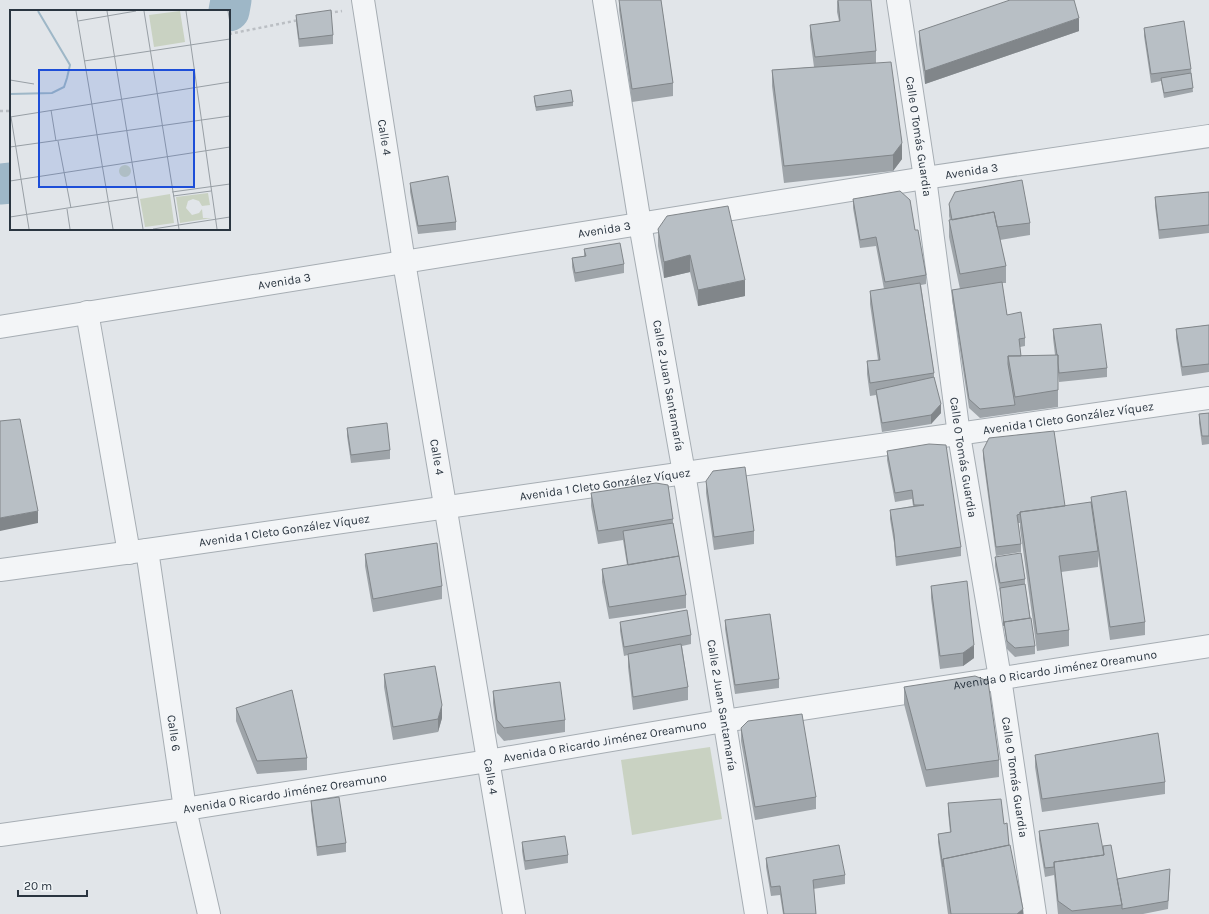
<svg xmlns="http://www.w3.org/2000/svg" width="1209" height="914" font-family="Karla,sans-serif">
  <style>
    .green { fill: #c9d2c2 }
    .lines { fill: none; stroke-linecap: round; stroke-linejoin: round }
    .river { stroke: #9eb7c7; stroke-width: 41 }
    .minor-casing { stroke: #a6adb3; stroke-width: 24 }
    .tertiary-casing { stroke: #a6adb3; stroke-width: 24 }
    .path { stroke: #bbbfc4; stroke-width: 2.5; stroke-dasharray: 3 3; stroke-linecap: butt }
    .minor { stroke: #f3f5f7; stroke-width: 22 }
    .tertiary { stroke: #f3f5f7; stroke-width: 22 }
    .wall { fill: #9ea4a9 }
    .shaded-wall { fill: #81868a }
    .building { fill: #b8bfc5; stroke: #81868a }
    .labels { text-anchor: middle; stroke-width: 3; stroke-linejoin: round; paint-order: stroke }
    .street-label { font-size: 12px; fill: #2a3540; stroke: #f0f4f6 }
    .inset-river { fill: none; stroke: #9eb7c7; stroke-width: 2 }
    .inset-road { fill: none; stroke: #989fa5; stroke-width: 1 }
    .view { fill: #1d4ed8; fill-opacity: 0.15; stroke: #1d4ed8; stroke-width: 2 }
    .inset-edge { fill: none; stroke: #2a3540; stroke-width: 2 }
  </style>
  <rect width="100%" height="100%" fill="#e1e5e9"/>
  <path class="green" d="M710,747L722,819L632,835L621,760Z"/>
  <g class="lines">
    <path class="river" d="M229,11L231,0
      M0,184L11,183"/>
    <g class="minor-casing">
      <g id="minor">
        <path id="s1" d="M363,0L404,262L514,914"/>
        <path id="s2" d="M604,0L640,224L684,473L756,914"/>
        <path d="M87,312L129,553"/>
        <path id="s3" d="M0,327L925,178L1209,136"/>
        <path id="s4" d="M147,550L185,809L209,914"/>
        <path id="s5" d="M0,570L147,550L1209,398"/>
        <path id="s6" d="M0,835L185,809L488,761L724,721L1209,646"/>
      </g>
    </g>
    <g class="tertiary-casing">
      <g id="tertiary">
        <path id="s7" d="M898,0L925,178L959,435L1000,678L1035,914"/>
      </g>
    </g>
    <path class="path" d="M329,13L342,11
      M229,34L299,20
      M0,111H11"/>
    <use href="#minor" class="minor"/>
    <use href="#tertiary" class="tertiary"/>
  </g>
  <path class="wall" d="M619,0H661L673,83V96L632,102L619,10Z
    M837,0L876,51V63L902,159L893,171L784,183L772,86V70L814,67L810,37V25L839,21L837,12Z
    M296,15L333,35V44L299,47L296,23Z
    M1144,28L1191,69L1193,92L1164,98L1161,81L1151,83L1144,36Z
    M919,31H1079L925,84L919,44Z
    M534,96L573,102V106L536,111L534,100Z
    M410,183L456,222V230L418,234L410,192Z
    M1209,192V233L1159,239L1155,206V197Z
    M853,199L915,230L926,275V284L921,285L934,373V377L941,413L931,424L882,432L876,395L870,396L867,374V361L878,360L870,304V291L884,289L876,246L860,248L853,208Z
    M949,204L1030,223V235L1000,240L1006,266V283H1002L1007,315L1025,338V346L1020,347L1021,356L1055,355L1053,338V329L1107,368V377L1059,382L1058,372V407L1015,413L980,418L969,408L952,299V290L960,289L949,237V220H950L949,216Z
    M658,229L745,296L698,306L690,272L664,278L658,246Z
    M584,249L624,264V273L575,282L572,267V258L584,256Z
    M1209,325V372L1182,376L1176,338V329Z
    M1209,413V444L1202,445L1199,423V414Z
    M347,428L390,450V459L351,463L347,436Z
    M983,450L1065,506L1091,502V497L1145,622V635L1110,640L1098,556V567L1061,572L1069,630V646L1037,651L1020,528V523H1018L1021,544V552L996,556L983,458Z
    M887,451L961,547V556L896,566L894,543L890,519V510L913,506L912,499L895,502L887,460Z
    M706,481L754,531V544L714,550L706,493Z
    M591,493L673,519V523L686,595V608L609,619L602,582V569L627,565L623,540L598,544L591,506Z
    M365,554L442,586V599L373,612L365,566Z
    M995,557L1025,579V584L1035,646V654L1015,657L1007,649L1000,592L995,566Z
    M931,586L974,658L963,666L940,669L931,598Z
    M725,620L779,679V688L735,694L725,629Z
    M620,622L691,635V644L682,646L688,687V700L633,710L628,667V655L624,656L620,631Z
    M384,674L442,718L438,732L393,740L384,687Z
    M904,687L999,760V777L926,787L904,704Z
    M493,691L565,720V732L504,741L497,733L493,703Z
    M236,708L307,758V770L257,774L236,721Z
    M741,728L816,797V809L755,820L741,741Z
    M1035,755L1165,782V794L1042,812L1035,767Z
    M311,801L346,843V852L317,856L311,810Z
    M948,803L1004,824L1009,845L1023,914H948L938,842V834L950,832L948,812Z
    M1039,831L1103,850V846L1117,879L1170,877L1168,909L1143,914H1058L1054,875L1045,877L1039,840Z
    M522,842L568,855V863L525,870L522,851Z
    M766,858L845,875V884L813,889L816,914H783L780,895L771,896L766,867Z"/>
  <path class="shaded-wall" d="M1079,18V31L925,84V71Z
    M902,143V159L893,171V155Z
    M690,255V272L664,278V262Z
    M745,280V296L698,306V290Z
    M941,404V413L931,424V415Z
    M38,511V523L0,531V518Z
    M974,645V658L963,666V653Z
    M442,705V718L438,732V719Z
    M1023,909V914H1017Z"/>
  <path class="building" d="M619,0H661L673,83L632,89Z
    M838,0H871L876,51L815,57L810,25L840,21Z
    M1010,0H1074L1079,18L925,71L919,31Z
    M331,10L333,35L299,39L296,15Z
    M1184,21L1191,69L1151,74L1144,28Z
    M891,62L902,143L893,155L784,166L772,70Z
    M1191,73L1193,88L1164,93L1161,78Z
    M571,90L573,102L536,107L534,96Z
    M448,176L456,222L418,226L410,183Z
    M1022,180L1030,223L997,227L994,212L952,220L949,204L955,192Z
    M900,191L910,200L915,230H918L926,275L885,282L876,237L860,240L853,199Z
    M1209,192V225L1159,230L1155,197Z
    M728,206L745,280L698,290L690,255L664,262L658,229L667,216Z
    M994,212L1006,266L960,274L949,220Z
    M620,243L624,264L575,273L572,258L586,256L584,249Z
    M1002,282L1007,315L1021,312L1025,338L1019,339L1021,356H1008V364L1015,405L980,409L969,399L952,290Z
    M920,283L934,373L870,383L867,361L880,360L870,291Z
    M1101,324L1107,368L1059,373L1058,363V355H1057L1053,329Z
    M1209,325V364L1182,367L1176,329Z
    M1058,355V390L1015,397L1008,356Z
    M934,377L941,404L931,415L882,423L876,390Z
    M1209,413V436H1202L1199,414Z
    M20,419L38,511L0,518V421Z
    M387,423L390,450L351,455L347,428Z
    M1054,431L1065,506L1020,512V514L1017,515L1021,544L996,547L983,450L989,438Z
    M929,444L946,445L961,547L896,557L894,534L890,510L924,505H914L912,490L895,493L887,451Z
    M745,467L754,531L714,537L706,481L713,471Z
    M656,483L668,485L673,519L598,531L591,493Z
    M1126,491L1145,622L1110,627L1091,497Z
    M1091,502L1098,551L1059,556L1069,630L1037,634L1020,512Z
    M673,523L679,556L628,565L623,531Z
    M437,543L442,586L373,599L365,554Z
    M1021,553L1025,579L1000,583L995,557Z
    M679,556L686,595L609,607L602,569Z
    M967,581L974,645L963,653L940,656L931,586Z
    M1025,584L1030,618L1004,622V626L1000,588Z
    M687,610L691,635L624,647L620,622Z
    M770,614L779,679L735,685L725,620Z
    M1031,618L1035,646L1015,648L1007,641L1004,622Z
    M681,644L688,687L633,697L628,654Z
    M435,666L442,705L438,719L393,727L384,674Z
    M975,676L988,681L999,760L926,770L904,687Z
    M560,682L565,720L504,728L497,720L493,691Z
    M292,690L307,758L257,761L236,708Z
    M802,714L816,797L755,807L741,728L748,721Z
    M1158,733L1165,782L1042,799L1035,755Z
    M339,797L346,843L317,847L311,801Z
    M1001,799L1004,824L1007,823L1009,845L943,859V867L938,834L951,832L948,803Z
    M1098,823L1104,855L1054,862V867L1045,868L1039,831Z
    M565,836L568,855L525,861L522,842Z
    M839,845L845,875L813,880L816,914H784L780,886L771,887L766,858Z
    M1010,845L1023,909L1017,914H951L943,859Z
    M1111,845L1122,905L1072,911L1058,901L1054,862L1104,855L1103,846Z
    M1170,869L1168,901L1122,909V905L1117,879Z"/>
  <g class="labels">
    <g class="street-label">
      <text dy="4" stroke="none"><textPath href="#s7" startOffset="138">Calle 0 Tomás Guardia</textPath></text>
      <text dy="4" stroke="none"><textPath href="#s1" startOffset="139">Calle 4</textPath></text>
      <text dy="4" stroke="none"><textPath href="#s3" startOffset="984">Avenida 3</textPath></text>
      <text dy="4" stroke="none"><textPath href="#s3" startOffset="612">Avenida 3</textPath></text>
      <text dy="4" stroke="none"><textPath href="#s3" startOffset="288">Avenida 3</textPath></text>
      <text dy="4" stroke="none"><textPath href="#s2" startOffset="391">Calle 2 Juan Santamaría</textPath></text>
      <text dy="4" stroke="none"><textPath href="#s5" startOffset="1079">Avenida 1 Cleto González Víquez</textPath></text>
      <text dy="4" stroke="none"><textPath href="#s1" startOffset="463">Calle 4</textPath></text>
      <text dy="4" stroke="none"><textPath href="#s7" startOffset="462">Calle 0 Tomás Guardia</textPath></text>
      <text dy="4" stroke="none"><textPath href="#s5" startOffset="611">Avenida 1 Cleto González Víquez</textPath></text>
      <text dy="4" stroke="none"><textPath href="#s5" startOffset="287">Avenida 1 Cleto González Víquez</textPath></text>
      <text dy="4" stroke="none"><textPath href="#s6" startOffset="1068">Avenida 0 Ricardo Jiménez Oreamuno</textPath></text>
      <text dy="4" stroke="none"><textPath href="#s2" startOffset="715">Calle 2 Juan Santamaría</textPath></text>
      <text dy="4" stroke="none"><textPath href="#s4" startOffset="185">Calle 6</textPath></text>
      <text dy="4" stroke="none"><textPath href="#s6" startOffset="612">Avenida 0 Ricardo Jiménez Oreamuno</textPath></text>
      <text dy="4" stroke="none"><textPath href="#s1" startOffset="787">Calle 4</textPath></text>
      <text dy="4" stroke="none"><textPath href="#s7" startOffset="786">Calle 0 Tomás Guardia</textPath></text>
      <text dy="4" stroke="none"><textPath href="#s6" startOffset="288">Avenida 0 Ricardo Jiménez Oreamuno</textPath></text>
    </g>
  </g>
  <g transform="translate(10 10)">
    <rect width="220" height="220" fill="#e1e5e9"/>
    <path d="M170,1L175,32L144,37L139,5ZM109 161a6 6 0 1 1 12 0a6 6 0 1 1-12 0ZM198,183L200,195L192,196L189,191L183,189L178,191L176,198L182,205L189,203L192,199L193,208H202L170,213L166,187ZM160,184L164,213L135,217L130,189Z" fill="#c9d2c2"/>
    <path class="inset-river" d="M0,84L42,83L54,77L57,68L60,55L28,1"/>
    <path class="inset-road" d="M66,1L103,219M97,1L133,219M134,1L169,219M176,1L207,219M218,1L220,13M68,11L126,1M74,51L220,29M0,70L24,74M41,100L46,131M0,107L220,72M1,107L19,219M48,131L61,198M0,137L220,106M0,171L220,137M162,182L220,174M163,186L201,181M57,199L60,219M0,207L128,187M143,219L220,207"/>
    <path class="view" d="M29,60H184V177H29Z"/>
    <rect width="220" height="220" class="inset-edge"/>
  </g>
  <path d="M18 890v6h69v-6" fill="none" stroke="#2a3540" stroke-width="2"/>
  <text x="24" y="890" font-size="12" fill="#2a3540" stroke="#f0f4f6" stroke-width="3" paint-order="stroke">20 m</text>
</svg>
